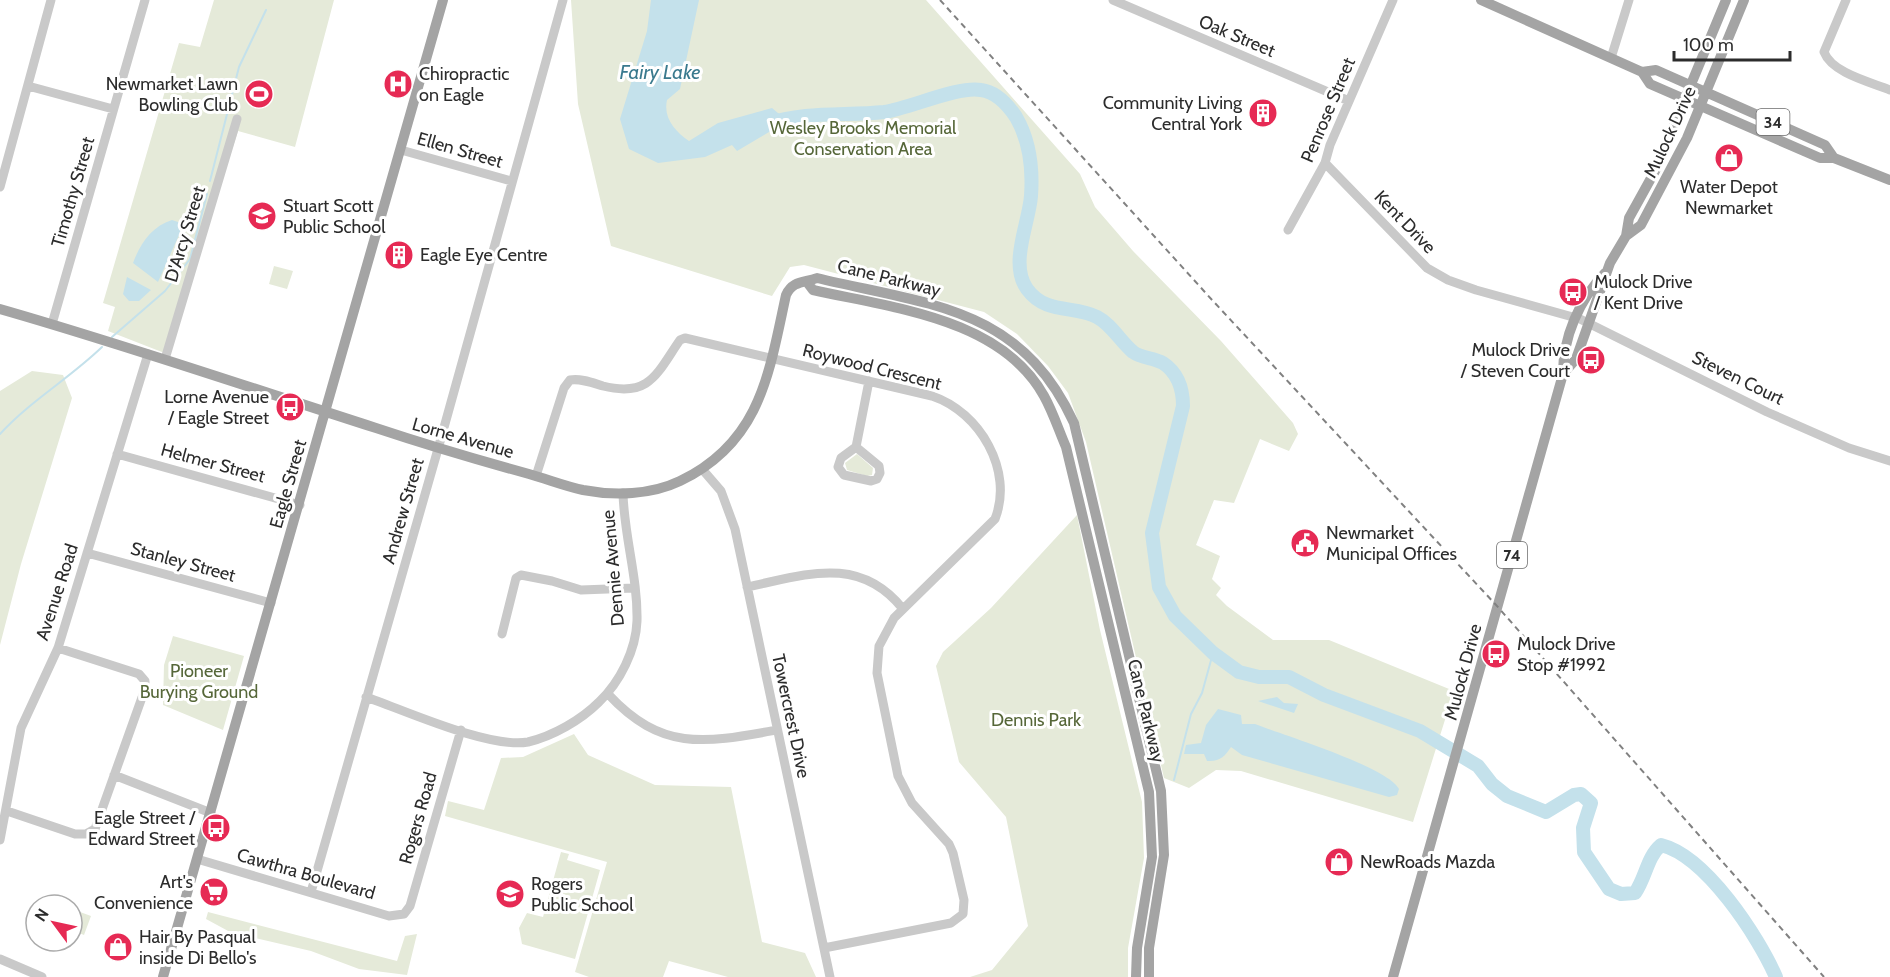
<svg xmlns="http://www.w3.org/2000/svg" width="1890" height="977" font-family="Cabin,sans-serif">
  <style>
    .green { fill: #e5ead9 }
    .water { fill: #c4e1eb }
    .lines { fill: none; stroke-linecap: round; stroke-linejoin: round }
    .stream { stroke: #c4e1eb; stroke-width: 2 }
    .river { stroke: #c4e1eb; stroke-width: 14 }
    .minor { stroke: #c9c9c9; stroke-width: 9 }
    .major { stroke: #a4a4a4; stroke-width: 10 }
    .rail { stroke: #818181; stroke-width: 2; stroke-dasharray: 6 4.5; stroke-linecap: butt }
    .labels { text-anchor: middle; stroke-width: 6; stroke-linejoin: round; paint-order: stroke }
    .shield { fill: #fff; stroke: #6b6b6b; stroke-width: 1.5 }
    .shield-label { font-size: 16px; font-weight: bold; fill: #2c2c2c }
    .street-label { font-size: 18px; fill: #2c2c2c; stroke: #fff }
    .poi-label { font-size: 18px; fill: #2c2c2c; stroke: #fff; text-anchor: start }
    .park-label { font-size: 18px; fill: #566739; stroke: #fff }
    .water-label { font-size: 20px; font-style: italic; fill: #3a7a8e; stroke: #fff }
  </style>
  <rect width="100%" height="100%" fill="#fff"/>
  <path class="green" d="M214,0H334L295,147L238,131L167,354L108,331L115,307L103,303L179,43L200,47Z
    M571,0H926L1080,174L1095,207L1133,251L1221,341L1293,423L1298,434L1289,451L1260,439L1234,503L1214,500L1196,545L1220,556L1212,579L1221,588L1216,595L1227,606L1273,640H1329L1454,691L1413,822L1241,771L1216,770L1189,788L1164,778L1086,442L1068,393L1048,366L1017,334L984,312L804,265L790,267L772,296L611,246L578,104Z
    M274,266L293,271L287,289L269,284Z
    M32,371L63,375L72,398L21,564L0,645V391Z
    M857,454L873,468L872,475L867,476L847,470L845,463Z
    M1077,515L1100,630L1142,802L1144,858L1128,948V977H970L992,970L1028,926L1006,817L959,762L936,666L943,652L991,608Z
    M173,636L244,656L223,730L163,705L164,665Z
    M574,734L588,755L655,785L731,787L762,942L805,953L816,977H728L669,961L663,977H589L575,972L607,862L445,816L448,801L484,810L501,758L523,757Z
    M561,852L569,854L567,860L600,870L575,959L522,944L519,928L527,913L543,917Z
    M72,909L91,916L84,935L72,930Z
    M208,912L397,961L405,936L417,934L407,975L359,969L311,951L230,932L206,919Z"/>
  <path class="water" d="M651,0H699L680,89L667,100C663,118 675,131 689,141L718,123L772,108L784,118L774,129L737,151L732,145L705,157L658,163L629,149L620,119L647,31Z
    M172,220L184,224L158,282L133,263C140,244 152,226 172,220Z
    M127,277L151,290L139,301H129L123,294Z
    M1277,697L1284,703L1298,704L1294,713L1258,701Z
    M1218,709L1241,715L1242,724H1255C1283,735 1388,767 1399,789L1397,795L1389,797L1242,755L1231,747C1225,756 1220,762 1207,761L1204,754H1184L1186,745L1201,743L1206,725Z"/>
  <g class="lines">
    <path class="stream" d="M210,181L239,67L266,10
      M112,337L165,291L190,259L207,194
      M0,434C30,401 70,378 102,347
      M1174,780L1191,714L1202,693L1213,653"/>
    <path class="river" d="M767,124C805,111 845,116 884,112C911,108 957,86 981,90C997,92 1008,105 1016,117C1030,141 1033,168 1031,196C1029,223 1009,264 1027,289C1046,315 1074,305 1097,317C1111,324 1121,342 1133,352C1141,358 1154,358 1163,363C1178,373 1183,389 1183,406L1152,533L1159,587L1175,616L1213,653L1239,672L1259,677H1289L1324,695L1420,731L1478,766L1492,784L1507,796L1546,812L1574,795L1581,794L1591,803L1583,828L1584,852L1609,889L1621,894L1635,893C1646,877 1647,857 1661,845C1706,856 1758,936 1776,977"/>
    <path class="minor" d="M1113,0L1349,101
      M1846,0L1824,52C1832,73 1870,82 1890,90
      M1611,58L1629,0
      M28,86L113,109
      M401,150L511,181
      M1325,163L1427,268L1448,280L1476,290L1580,319L1767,412L1849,448L1890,461
      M0,187L51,0
      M1288,230L1325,163L1330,145L1393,0
      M52,324L145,0
      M165,359L237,119
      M856,447L879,466L880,473L877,479L871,481L844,475L838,467L841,458L856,447L869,381
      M117,454L300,505
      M702,469L721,491L735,529L830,977
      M536,476L564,388L570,380C581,378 593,383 603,386C650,398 657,373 680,340L685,338L932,396C980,412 1014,471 995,519L894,618L879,646L877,673L898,776L912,803L949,844L953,853L964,900L963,914L951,923L824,948
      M87,553L271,603
      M747,587C805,575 859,554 903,609
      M502,634L516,578L521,575L552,581L581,590L634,588
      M608,694C662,752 705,743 777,730
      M366,697C404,710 489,749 528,742C553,736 581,720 599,702C620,682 636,650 637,621C638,578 624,536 623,493
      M114,775L211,813
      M7,811L75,834H86L95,829L145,689V681L139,674L58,648
      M0,840L21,728L58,648L148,354
      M197,859L389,916L404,914L410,906L461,730
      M311,892L438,449L563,0
      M0,959L42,977"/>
    <path class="major" d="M1481,0L1642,72L1650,84L1820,158H1834L1890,180
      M1642,72L1656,70L1825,145L1834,158
      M1626,236L1629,218L1655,171L1726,0
      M807,282L813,290C892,308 1001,318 1044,396C1053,412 1059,431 1066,447L1149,792L1152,857L1137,948L1136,977
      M0,309C126,345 251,388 376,428C427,445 478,460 529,474C547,479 565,486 583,490C614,496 651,495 680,481C761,442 769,373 786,295C793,280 805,283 817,278C929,305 1020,306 1074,423L1161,791L1164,855L1149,948V977
      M1563,374L1576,359L1610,263L1626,236L1641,225L1687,138L1744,0
      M163,977L443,0
      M1393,977L1563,374C1563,337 1579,300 1605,273"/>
    <path class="rail" d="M940,0L1213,301L1497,606L1824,977"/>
  </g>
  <defs>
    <g id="hospital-disc" transform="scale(1.5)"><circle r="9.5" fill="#e62a54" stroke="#fff"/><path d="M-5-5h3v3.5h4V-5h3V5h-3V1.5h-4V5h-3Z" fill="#fff"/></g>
    <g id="stadium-disc" transform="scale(1.5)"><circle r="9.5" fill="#e62a54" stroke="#fff"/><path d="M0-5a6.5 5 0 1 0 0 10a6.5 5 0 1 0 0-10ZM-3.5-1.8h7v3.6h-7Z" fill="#fff"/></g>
    <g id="building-disc" transform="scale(1.5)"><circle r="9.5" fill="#e62a54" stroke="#fff"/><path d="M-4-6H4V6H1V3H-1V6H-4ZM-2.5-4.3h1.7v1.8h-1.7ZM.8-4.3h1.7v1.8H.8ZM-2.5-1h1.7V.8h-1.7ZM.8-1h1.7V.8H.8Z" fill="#fff"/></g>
    <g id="shop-disc" transform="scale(1.5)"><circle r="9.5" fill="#e62a54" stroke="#fff"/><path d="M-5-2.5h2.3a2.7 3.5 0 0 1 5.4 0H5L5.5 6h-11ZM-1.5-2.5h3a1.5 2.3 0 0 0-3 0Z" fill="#fff"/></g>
    <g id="school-disc" transform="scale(1.5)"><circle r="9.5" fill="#e62a54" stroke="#fff"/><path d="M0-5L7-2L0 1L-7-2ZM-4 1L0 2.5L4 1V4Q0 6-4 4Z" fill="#fff"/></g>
    <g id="bus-disc" transform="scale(1.5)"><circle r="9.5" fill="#e62a54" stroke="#fff"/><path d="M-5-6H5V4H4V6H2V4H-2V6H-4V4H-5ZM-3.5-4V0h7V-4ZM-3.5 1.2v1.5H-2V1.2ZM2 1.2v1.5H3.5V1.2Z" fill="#fff"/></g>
    <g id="civic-disc" transform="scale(1.5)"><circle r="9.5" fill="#e62a54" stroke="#fff"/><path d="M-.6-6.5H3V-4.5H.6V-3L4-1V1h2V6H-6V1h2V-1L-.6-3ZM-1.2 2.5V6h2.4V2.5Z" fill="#fff"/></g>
    <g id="supermarket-disc" transform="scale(1.5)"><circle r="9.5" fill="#e62a54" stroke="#fff"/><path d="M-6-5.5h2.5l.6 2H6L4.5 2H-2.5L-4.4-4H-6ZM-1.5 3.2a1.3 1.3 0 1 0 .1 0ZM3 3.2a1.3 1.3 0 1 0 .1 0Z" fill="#fff"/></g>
  </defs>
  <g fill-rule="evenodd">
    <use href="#hospital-disc" x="398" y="84"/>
    <use href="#stadium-disc" x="259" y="94"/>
    <use href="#building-disc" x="1263" y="113"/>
    <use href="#shop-disc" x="1729" y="158"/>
    <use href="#school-disc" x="262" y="216"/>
    <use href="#building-disc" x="399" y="255"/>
    <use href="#bus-disc" x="1573" y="292"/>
    <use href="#bus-disc" x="1591" y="360"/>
    <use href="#bus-disc" x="290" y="407"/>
    <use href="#civic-disc" x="1305" y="543"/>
    <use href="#bus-disc" x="1496" y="654"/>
    <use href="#bus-disc" x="216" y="828"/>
    <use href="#shop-disc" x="1339" y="862"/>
    <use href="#supermarket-disc" x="214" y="892"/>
    <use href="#school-disc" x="510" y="894"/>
    <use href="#shop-disc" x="118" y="947"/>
  </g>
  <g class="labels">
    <g class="shield">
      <rect x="1756.5" y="109" width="33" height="26" rx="4.5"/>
      <rect x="1497" y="542" width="30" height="26" rx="4.5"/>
    </g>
    <g class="shield-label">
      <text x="1773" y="128">34</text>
      <text x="1512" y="561">74</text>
    </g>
    <g class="street-label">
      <text transform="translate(1237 36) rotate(23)" y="6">Oak Street</text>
      <text transform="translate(1328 110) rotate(-67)" y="6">Penrose Street</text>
      <text transform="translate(1670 132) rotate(-65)" y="6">Mulock Drive</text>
      <text transform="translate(460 150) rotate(16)" y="6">Ellen Street</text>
      <text transform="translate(73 192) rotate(-74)" y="6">Timothy Street</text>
      <text transform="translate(1405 222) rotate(46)" y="6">Kent Drive</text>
      <text transform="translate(185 234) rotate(-73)" y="6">D'Arcy Street</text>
      <text transform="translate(889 278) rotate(14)" y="6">Cane Parkway</text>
      <text transform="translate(872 367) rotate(14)" y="6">Roywood Crescent</text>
      <text transform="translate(1738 378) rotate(26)" y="6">Steven Court</text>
      <text transform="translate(463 438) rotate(16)" y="6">Lorne Avenue</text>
      <text transform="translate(213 463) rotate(15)" y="6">Helmer Street</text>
      <text transform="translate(288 484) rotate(-74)" y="6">Eagle Street</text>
      <text transform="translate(403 511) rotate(-74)" y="6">Andrew Street</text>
      <text transform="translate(183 562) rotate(15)" y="6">Stanley Street</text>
      <text transform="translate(613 568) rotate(-95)" y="6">Dennie Avenue</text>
      <text transform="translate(57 592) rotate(-72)" y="6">Avenue Road</text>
      <text transform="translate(1463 672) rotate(-75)" y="6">Mulock Drive</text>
      <text transform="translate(1146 711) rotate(76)" y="6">Cane Parkway</text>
      <text transform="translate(791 716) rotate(78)" y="6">Towercrest Drive</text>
      <text transform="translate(418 818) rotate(-74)" y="6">Rogers Road</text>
      <text transform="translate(306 874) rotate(16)" y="6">Cawthra Boulevard</text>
    </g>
    <g class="poi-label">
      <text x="419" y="80">Chiropractic<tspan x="419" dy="21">on Eagle</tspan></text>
      <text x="238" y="90" text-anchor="end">Newmarket Lawn<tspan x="238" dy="21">Bowling Club</tspan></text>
      <text x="1242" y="109" text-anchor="end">Community Living<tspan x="1242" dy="21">Central York</tspan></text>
      <text x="1729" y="193" text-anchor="middle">Water Depot<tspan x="1729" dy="21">Newmarket</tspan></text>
      <text x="283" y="212">Stuart Scott<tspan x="283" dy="21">Public School</tspan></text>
      <text x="420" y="261">Eagle Eye Centre</text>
      <text x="1594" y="288">Mulock Drive<tspan x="1594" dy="21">/ Kent Drive</tspan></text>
      <text x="1570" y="356" text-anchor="end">Mulock Drive<tspan x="1570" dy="21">/ Steven Court</tspan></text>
      <text x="269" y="403" text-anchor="end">Lorne Avenue<tspan x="269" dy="21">/ Eagle Street</tspan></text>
      <text x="1326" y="539">Newmarket<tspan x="1326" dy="21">Municipal Offices</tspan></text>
      <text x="1517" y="650">Mulock Drive<tspan x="1517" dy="21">Stop #1992</tspan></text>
      <text x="195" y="824" text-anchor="end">Eagle Street /<tspan x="195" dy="21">Edward Street</tspan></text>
      <text x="1360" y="868">NewRoads Mazda</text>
      <text x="193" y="888" text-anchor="end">Art's<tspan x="193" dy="21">Convenience</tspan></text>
      <text x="531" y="890">Rogers<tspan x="531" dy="21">Public School</tspan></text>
      <text x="139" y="943">Hair By Pasqual<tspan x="139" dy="21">inside Di Bello's</tspan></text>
    </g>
    <g class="park-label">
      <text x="863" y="134">Wesley Brooks Memorial<tspan x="863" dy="21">Conservation Area</tspan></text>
      <text x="199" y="677">Pioneer<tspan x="199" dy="21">Burying Ground</tspan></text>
      <text x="1036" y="726">Dennis Park</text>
    </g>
    <g class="water-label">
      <text x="660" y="79">Fairy Lake</text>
    </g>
  </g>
  <g transform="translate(54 923) rotate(303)"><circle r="28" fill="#ffffff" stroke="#ababab" stroke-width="1.5"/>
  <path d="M0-4.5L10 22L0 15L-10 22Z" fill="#e62a54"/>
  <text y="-9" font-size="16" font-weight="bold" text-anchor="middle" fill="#2c2c2c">N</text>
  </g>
  <path d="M1674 51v9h116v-9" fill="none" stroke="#2c2c2c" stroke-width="3"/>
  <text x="1683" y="51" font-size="18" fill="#2c2c2c" stroke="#ffffff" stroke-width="4.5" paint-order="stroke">100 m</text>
</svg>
